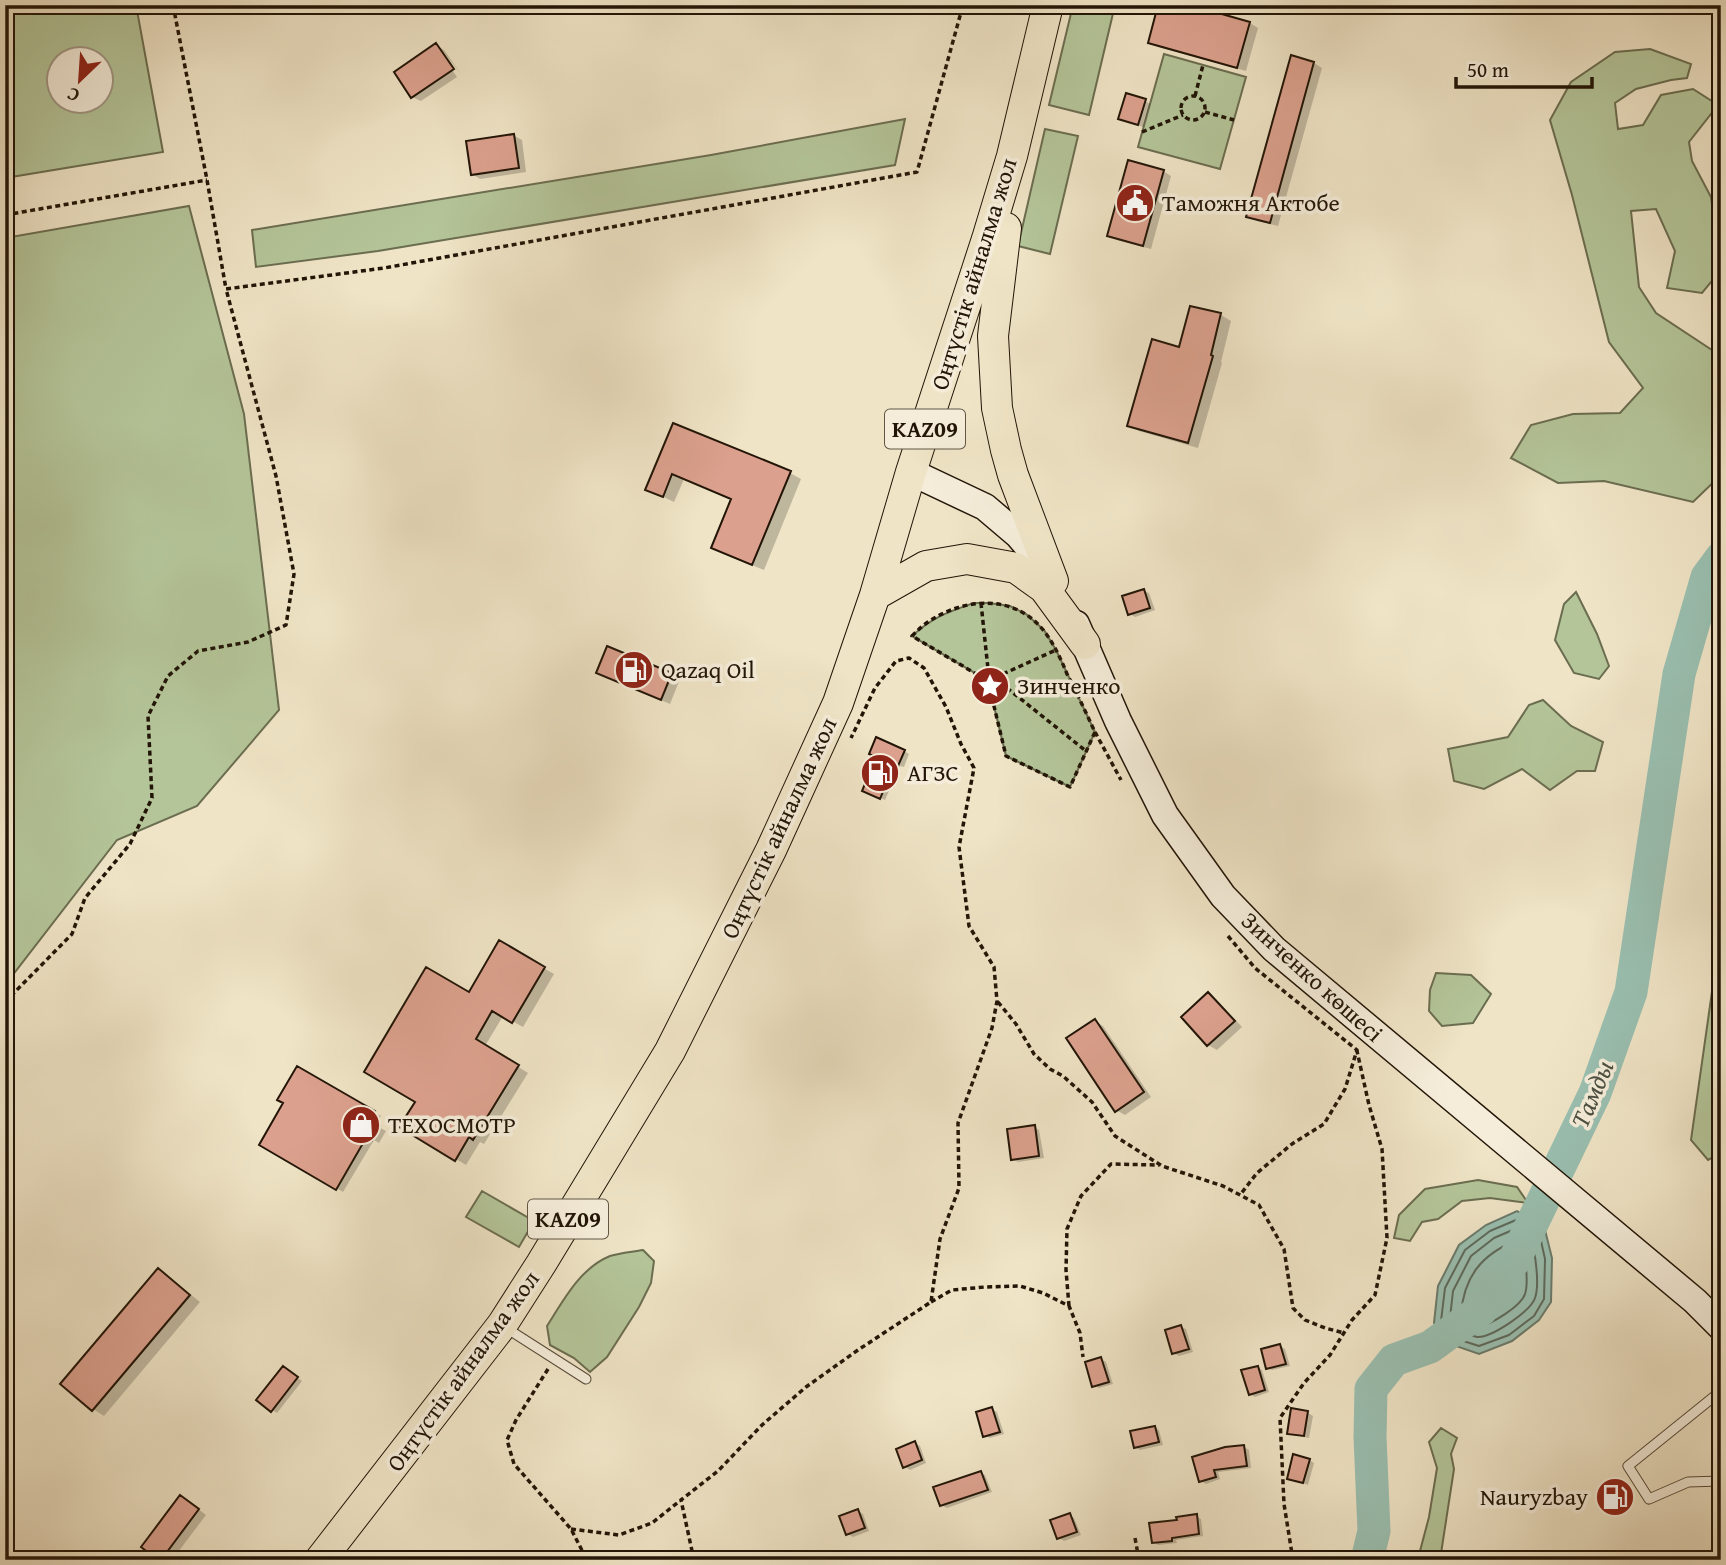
<svg xmlns="http://www.w3.org/2000/svg" width="1726" height="1565" font-family="'Gentium Book Plus',serif">
  <style>
    .green { fill: #b4c599; stroke: #6b6d50; stroke-width: 2; fill-rule: evenodd }
    .water { fill: #9abfb0; stroke: #6a7b6c; stroke-width: 2 }
    .shadow { fill: #0003 }
    .lines { fill: none; stroke-linecap: round; stroke-linejoin: round }
    .shore { stroke: #5e6a5c; stroke-width: 2 }
    .river { stroke: #9abfb0; stroke-width: 33 }
    .building { fill: #dca18e; stroke: #221507; stroke-width: 2 }
    .service-casing { stroke: #554937; stroke-width: 11 }
    .secondary-casing { stroke: #221507; stroke-width: 29 }
    .trunk-casing { stroke: #221507; stroke-width: 32 }
    .path { stroke: #221507; stroke-width: 3.5; stroke-dasharray: 5 3.5; stroke-linecap: butt }
    .service { stroke: #f5edda; stroke-width: 9 }
    .secondary { stroke: #f5edda; stroke-width: 26 }
    .trunk { stroke: #efe4c6; stroke-width: 30 }
    .labels { text-anchor: middle; stroke-width: 7; stroke-linejoin: round; paint-order: stroke }
    .shield { fill: #f5edda; stroke: #615646; stroke-width: 2 }
    .shield-label { font-size: 23px; font-weight: bold; fill: #221507 }
    .poi-label { font-size: 24px; fill: #221507; stroke: #f5edda; text-anchor: start }
    .street-label { font-size: 24px; fill: #221507; stroke: #f5edda }
    .water-label { font-size: 26px; font-style: italic; fill: #4c5042; stroke: #f5edda }
  </style>
  <rect width="100%" height="100%" fill="#efe4c6"/>
  <filter id="stains"><feTurbulence type="fractalNoise" baseFrequency=".00286" numOctaves="4"/><feColorMatrix values="0 0 0 0 .2 0 0 0 0 .09 0 0 0 0 .02 0 0 0 .5 -.17"/></filter>
  <radialGradient id="worn" r=".72"><stop offset=".6" stop-color="#630" stop-opacity="0"/><stop offset="1" stop-color="#630" stop-opacity=".3"/></radialGradient>
  <path class="green" d="M5,5H136L163,152L5,178ZM60,60H102V102H60Z
    M1073,5H1115L1089,115L1049,105Z
    M1650,49L1691,64L1687,78L1671,80L1636,89L1615,103L1618,129L1643,125L1661,95L1693,89L1718,105L1689,142L1692,161L1711,197L1721,270L1702,293L1667,288L1675,251L1656,209L1631,211L1639,287L1656,313L1721,356V475L1693,502L1604,481L1558,483L1511,458L1531,425L1573,414L1620,413L1643,388L1609,342L1572,195L1550,120L1571,82L1615,52Z
    M1164,54L1246,77L1220,169L1138,147Z
    M905,119L895,165L378,251L256,267L252,230L711,155Z
    M1045,129L1078,136L1050,254L1018,246Z
    M189,206L244,414L279,710L197,806L117,840L5,985V238Z
    M1576,592L1597,634L1609,666L1599,679L1574,673L1555,640L1564,604Z
    M974,603H989L1010,606L1026,614L1044,630L1056,650L1095,732L1070,787L1006,756L993,702C977,700 971,689 978,675L912,636C933,617 948,612 974,603Z
    M1543,700L1571,726L1603,742L1595,771H1577L1550,790L1522,769L1484,789L1454,781L1448,749L1508,737L1529,705Z
    M1721,928V1153L1708,1160L1691,1140Z
    M1436,973L1471,975L1491,994L1473,1023L1442,1026L1429,1011L1430,990Z
    M1478,1180L1517,1187L1528,1203L1490,1198L1462,1201L1438,1219L1422,1222L1410,1241L1394,1238L1399,1215L1425,1189Z
    M482,1191L534,1221L519,1247L466,1217Z
    M643,1250L654,1261L651,1283L639,1307L607,1357L590,1372L574,1358L550,1345L547,1326C563,1301 580,1268 610,1256C620,1253 632,1252 643,1250Z
    M1441,1428L1457,1438L1451,1454L1454,1469L1440,1560H1415L1420,1551L1429,1517L1437,1468L1429,1442Z"/>
  <path class="water" d="M1517,1211L1544,1226L1552,1258L1551,1302L1539,1320L1512,1341L1479,1354L1453,1345L1434,1323L1438,1286L1459,1245L1486,1225Z"/>
  <path class="shadow" d="M1250,23L1258,28L1246,71L1158,47L1150,42Z
    M436,45L444,50L461,74L442,50H438L457,77L421,101L412,97Z
    M1314,63L1322,68L1278,226L1257,221L1248,216Z
    M1145,101L1150,104L1143,127L1125,121Z
    M513,135L522,140L526,172L480,179L472,174Z
    M1163,171L1171,176L1151,249L1117,240L1109,235Z
    M1191,308L1221,315L1231,321L1221,362L1222,363L1198,448L1139,431L1129,425L1181,349Z
    M674,425L790,473L801,479L764,570L724,554L713,548L733,500L684,479L674,502L647,489Z
    M1144,591L1149,593L1155,610L1135,617L1130,614Z
    M608,649L680,679L670,704L598,673Z
    M904,751L909,754L904,767L900,766L885,800L869,793Z
    M500,943L554,974L523,1027L503,1016L485,1046L528,1073L484,1144L480,1142L466,1165L402,1127L417,1101L470,994Z
    M1208,994L1216,999L1242,1027L1217,1050L1208,1045L1183,1017Z
    M1095,1021L1103,1026L1151,1097L1125,1115L1116,1110Z
    M297,1068L381,1116L375,1125L386,1131L379,1143L374,1140L343,1192L261,1144L286,1103Z
    M1034,1127L1039,1130L1044,1158L1018,1162L1013,1159Z
    M158,1270L169,1277L200,1302L104,1416L93,1409Z
    M1181,1327L1186,1329L1193,1352L1179,1356L1174,1353Z
    M1280,1346L1285,1349L1290,1366L1272,1370L1267,1368Z
    M1101,1359L1106,1362L1113,1384L1099,1388L1094,1385Z
    M1257,1367L1262,1370L1269,1392L1255,1397L1250,1394Z
    M288,1371L302,1381L277,1413L258,1400Z
    M992,1409L997,1412L1004,1434L990,1438L985,1435Z
    M1293,1410L1308,1413L1313,1416L1309,1438L1294,1435L1289,1433Z
    M1154,1427L1159,1430L1163,1445L1140,1450L1135,1447Z
    M915,1443L920,1446L926,1463L910,1470L905,1467Z
    M1244,1447L1249,1450L1251,1468L1218,1472L1220,1479L1206,1484L1201,1481L1194,1459Z
    M1309,1460L1314,1463L1308,1485L1289,1478Z
    M980,1472L985,1475L992,1492L947,1508L941,1505Z
    M189,1502L206,1515L172,1560H161Z
    M858,1511L863,1514L869,1531L853,1537L848,1534Z
    M1069,1515L1074,1518L1081,1535L1064,1541L1059,1538Z
    M1196,1516L1201,1519L1203,1536L1176,1540L1177,1543L1158,1545L1153,1542L1179,1521Z"/>
  <g class="lines">
    <path class="shore" d="M1516,1220L1539,1232L1545,1259L1544,1299L1534,1316L1509,1335L1479,1346L1457,1339L1441,1321L1445,1288L1465,1250L1490,1231Z
      M1515,1229L1531,1238C1535,1252 1540,1284 1535,1298C1530,1312 1491,1338 1477,1337C1465,1335 1457,1327 1450,1318L1453,1291L1471,1256L1494,1238Z
      M1515,1241L1522,1244C1525,1256 1529,1282 1525,1294C1521,1306 1491,1325 1479,1326C1471,1326 1466,1320 1461,1314C1464,1277 1481,1255 1515,1241Z"/>
    <path class="river" d="M1514,1261L1595,1093L1631,992L1679,674L1707,577L1721,558
      M1367,1560L1374,1531L1370,1437L1371,1389L1394,1360L1430,1347L1481,1310"/>
  </g>
  <path class="building" d="M1158,5H1190L1250,22L1237,68L1148,43Z
    M436,43L454,69L411,98L394,72Z
    M1291,55L1314,62L1270,223L1246,217Z
    M1126,93L1146,99L1138,125L1118,119Z
    M514,134L519,168L471,175L466,141Z
    M1128,160L1164,170L1143,246L1107,236Z
    M1190,306L1221,313L1211,355L1213,356L1188,443L1127,426L1152,339L1179,347Z
    M673,423L791,471L752,565L711,548L731,499L672,474L663,497L645,490Z
    M1144,589L1150,608L1128,615L1122,596Z
    M607,646L672,673L661,700L596,673Z
    M876,737L905,750L898,766L894,764L880,799L862,791L876,757L869,754Z
    M499,940L545,967L512,1023L492,1011L476,1039L519,1065L473,1140L469,1137L455,1161L399,1127L415,1102L364,1072L426,967L469,992Z
    M1208,992L1235,1021L1207,1046L1181,1017Z
    M1095,1019L1144,1092L1115,1112L1066,1038Z
    M297,1066L375,1111L370,1120L380,1126L372,1141L366,1138L336,1190L259,1145L283,1103L277,1100Z
    M1035,1125L1039,1156L1011,1160L1007,1129Z
    M158,1268L190,1295L92,1411L60,1384Z
    M1181,1325L1189,1349L1172,1354L1165,1330Z
    M1280,1344L1286,1364L1266,1369L1261,1349Z
    M1101,1357L1109,1382L1092,1387L1085,1362Z
    M283,1366L298,1377L271,1412L256,1400Z
    M1258,1366L1265,1390L1249,1395L1241,1370Z
    M992,1407L1000,1432L983,1437L976,1412Z
    M1291,1408L1308,1411L1304,1436L1287,1434Z
    M1155,1426L1159,1442L1134,1448L1130,1431Z
    M915,1441L922,1460L903,1468L896,1449Z
    M1244,1445L1247,1466L1214,1470L1216,1477L1199,1482L1192,1457L1225,1447Z
    M1293,1454L1310,1459L1303,1483L1287,1479Z
    M981,1471L988,1490L940,1506L933,1487Z
    M1614,1484L1629,1503L1615,1514L1600,1495Z
    M180,1495L199,1509L161,1560H158L141,1547Z
    M858,1509L865,1528L846,1535L839,1516Z
    M1070,1513L1077,1532L1057,1539L1050,1520Z
    M1197,1514L1199,1534L1172,1538V1541L1152,1543L1149,1523L1177,1520L1176,1517Z"/>
  <g class="lines">
    <g class="service-casing">
      <path id="service" d="M506,1328L586,1379
        M1721,1391L1628,1466L1649,1499L1688,1482L1721,1481"/>
    </g>
    <g class="secondary-casing">
      <path id="secondary" d="M911,472L985,507L1018,535L1042,563
        M1076,624L1118,721L1165,815L1223,896L1274,949L1695,1301L1721,1327"/>
    </g>
    <g class="trunk-casing">
      <path id="trunk" d="M1006,228L993,336L997,408L1006,450L1013,475L1053,581
        M875,595L926,566L967,559L1016,568L1044,588L1085,644
        M320,1560L502,1325L541,1264L670,1051L771,850L838,703L875,595L911,472L987,239L1012,156L1048,5"/>
    </g>
    <path class="path" d="M173,5L207,180L226,289L384,268L917,172L963,5
      M1181 108a12 12 0 1 1 24 0a12 12 0 1 1-24 0Z
      M1195,96L1203,65
      M1205,112L1234,120
      M1142,132L1183,115
      M5,215L207,180
      M981,603L988,669
      M975 685a16 16 0 1 1 32 0a16 16 0 1 1-32 0Z
      M1003,674L1056,650
      M978,675L912,636C917,631 922,626 928,622C965,597 1015,594 1044,631C1054,644 1061,659 1067,674C1077,693 1086,713 1095,732L1070,787L1006,756L993,702
      M1007,688L1086,751
      M1095,732L1121,780
      M1228,936L1255,968L1357,1050L1345,1089L1324,1124L1292,1144L1257,1173L1240,1195
      M5,1002L72,934L85,898L130,844L152,798L148,716L168,676L198,651L248,642L286,625L294,574L276,476L226,289
      M998,1002L1016,1024L1034,1054L1050,1069L1063,1076L1092,1102L1115,1136L1162,1166L1223,1186L1259,1205L1284,1249L1293,1308L1305,1320L1325,1328L1344,1333
      M931,1302L952,1290L985,1287L1020,1286L1043,1293L1069,1306L1080,1333L1083,1357
      M1069,1306L1066,1270L1067,1229L1081,1196L1111,1164L1159,1165
      M548,1369L516,1420L507,1440L514,1464L571,1529L587,1560
      M571,1529L619,1535L652,1523L681,1500
      M1135,1538L1139,1560
      M694,1560L681,1500L718,1471L762,1425L806,1387L858,1350L931,1302L940,1239L959,1188L958,1123L992,1028L997,1001L994,967L969,926L959,847L974,768L961,744L946,707L924,668L909,658L896,661L875,688L851,738
      M1293,1560L1284,1504L1280,1418L1304,1383L1330,1355L1352,1320L1375,1295L1387,1238L1382,1149L1369,1105L1357,1051"/>
    <use href="#service" class="service"/>
    <use href="#secondary" class="secondary"/>
    <use href="#trunk" class="trunk"/>
  </g>
  <defs>
    <g id="civic-disc" transform="scale(2.0125)"><circle r="9.5" fill="#8f2418" stroke="#f5edda"/><path d="M-.6-6.5H3V-4.5H.6V-3L4-1V1h2V6H-6V1h2V-1L-.6-3ZM-1.2 2.5V6h2.4V2.5Z" fill="#fff"/></g>
    <g id="fuel-disc" transform="scale(2.0125)"><circle r="9.5" fill="#8f2418" stroke="#f5edda"/><path d="M-5.5-6h7V0h2V4h1.3V-2.5L3-4.5l.8-.8L6-3V5H2.5V1h-1V6h-7ZM-4.2-4.7v3.2H.2V-4.7Z" fill="#fff"/></g>
    <g id="sight-disc" transform="scale(2.0125)"><circle r="9.5" fill="#8f2418" stroke="#f5edda"/><path d="M0-6L1.8-2.2L6-1.7L2.9 1.2L3.7 5.4L0 3.3L-3.7 5.4L-2.9 1.2L-6-1.7L-1.8-2.2Z" fill="#fff"/></g>
    <g id="shop-disc" transform="scale(2.0125)"><circle r="9.5" fill="#8f2418" stroke="#f5edda"/><path d="M-5-2.5h2.3a2.7 3.5 0 0 1 5.4 0H5L5.5 6h-11ZM-1.5-2.5h3a1.5 2.3 0 0 0-3 0Z" fill="#fff"/></g>
  </defs>
  <g fill-rule="evenodd">
    <use href="#civic-disc" x="1135" y="203"/>
    <use href="#fuel-disc" x="634" y="670"/>
    <use href="#sight-disc" x="990" y="686"/>
    <use href="#fuel-disc" x="880" y="773"/>
    <use href="#shop-disc" x="361" y="1125"/>
    <use href="#fuel-disc" x="1615" y="1497"/>
  </g>
  <g class="labels">
    <g class="shield">
      <rect x="885" y="409.5" width="80" height="39" rx="5"/>
      <rect x="528" y="1199.5" width="80" height="39" rx="5"/>
    </g>
    <g class="shield-label">
      <text x="925" y="437">KAZ09</text>
      <text x="568" y="1227">KAZ09</text>
    </g>
    <g class="poi-label">
      <text x="1162" y="211">Таможня Актобе</text>
      <text x="661" y="678">Qazaq Oil</text>
      <text x="1017" y="694">Зинченко</text>
      <text x="907" y="781">АГЗС</text>
      <text x="388" y="1133">ТЕХОСМОТР</text>
      <text x="1588" y="1505" text-anchor="end">Nauryzbay</text>
    </g>
    <g class="street-label">
      <text transform="translate(974 274) rotate(-73)" y="8">Оңтүстік айналма жол</text>
      <text transform="translate(779 828) rotate(-65)" y="8">Оңтүстік айналма жол</text>
      <text transform="translate(1312 977) rotate(42)" y="8">Зинченко көшесі</text>
      <text transform="translate(463 1371) rotate(-54)" y="8">Оңтүстік айналма жол</text>
    </g>
    <g class="water-label">
      <text transform="translate(1592 1094) rotate(-67)" y="9">Тамды</text>
    </g>
  </g>
  <rect width="1726" height="1565" fill="none" stroke="#efe4c6" stroke-width="28"/>
  <rect x="7" y="7" width="1712" height="1551" fill="none" stroke="#221507" stroke-width="3.5"/>
  <rect x="14" y="14" width="1698" height="1537" fill="none" stroke="#221507" stroke-width="2"/>
  <g transform="translate(80 80) rotate(205)"><circle r="33" fill="#f5edda" stroke="#a19786" stroke-width="2"/>
  <path d="M0-5L12 26L0 18L-12 26Z" fill="#8f2418"/>
  <text y="-10" font-size="19" font-weight="bold" text-anchor="middle" fill="#221507">С</text>
  </g>
  <path d="M1456 77v10h136v-10" fill="none" stroke="#221507" stroke-width="3.5"/>
  <text x="1467" y="77" font-size="21" fill="#221507" stroke="#f5edda" stroke-width="5" paint-order="stroke">50 m</text>
  <rect width="100%" height="100%" filter="url(#stains)"/>
  <rect width="100%" height="100%" fill="url(#worn)"/>
</svg>
